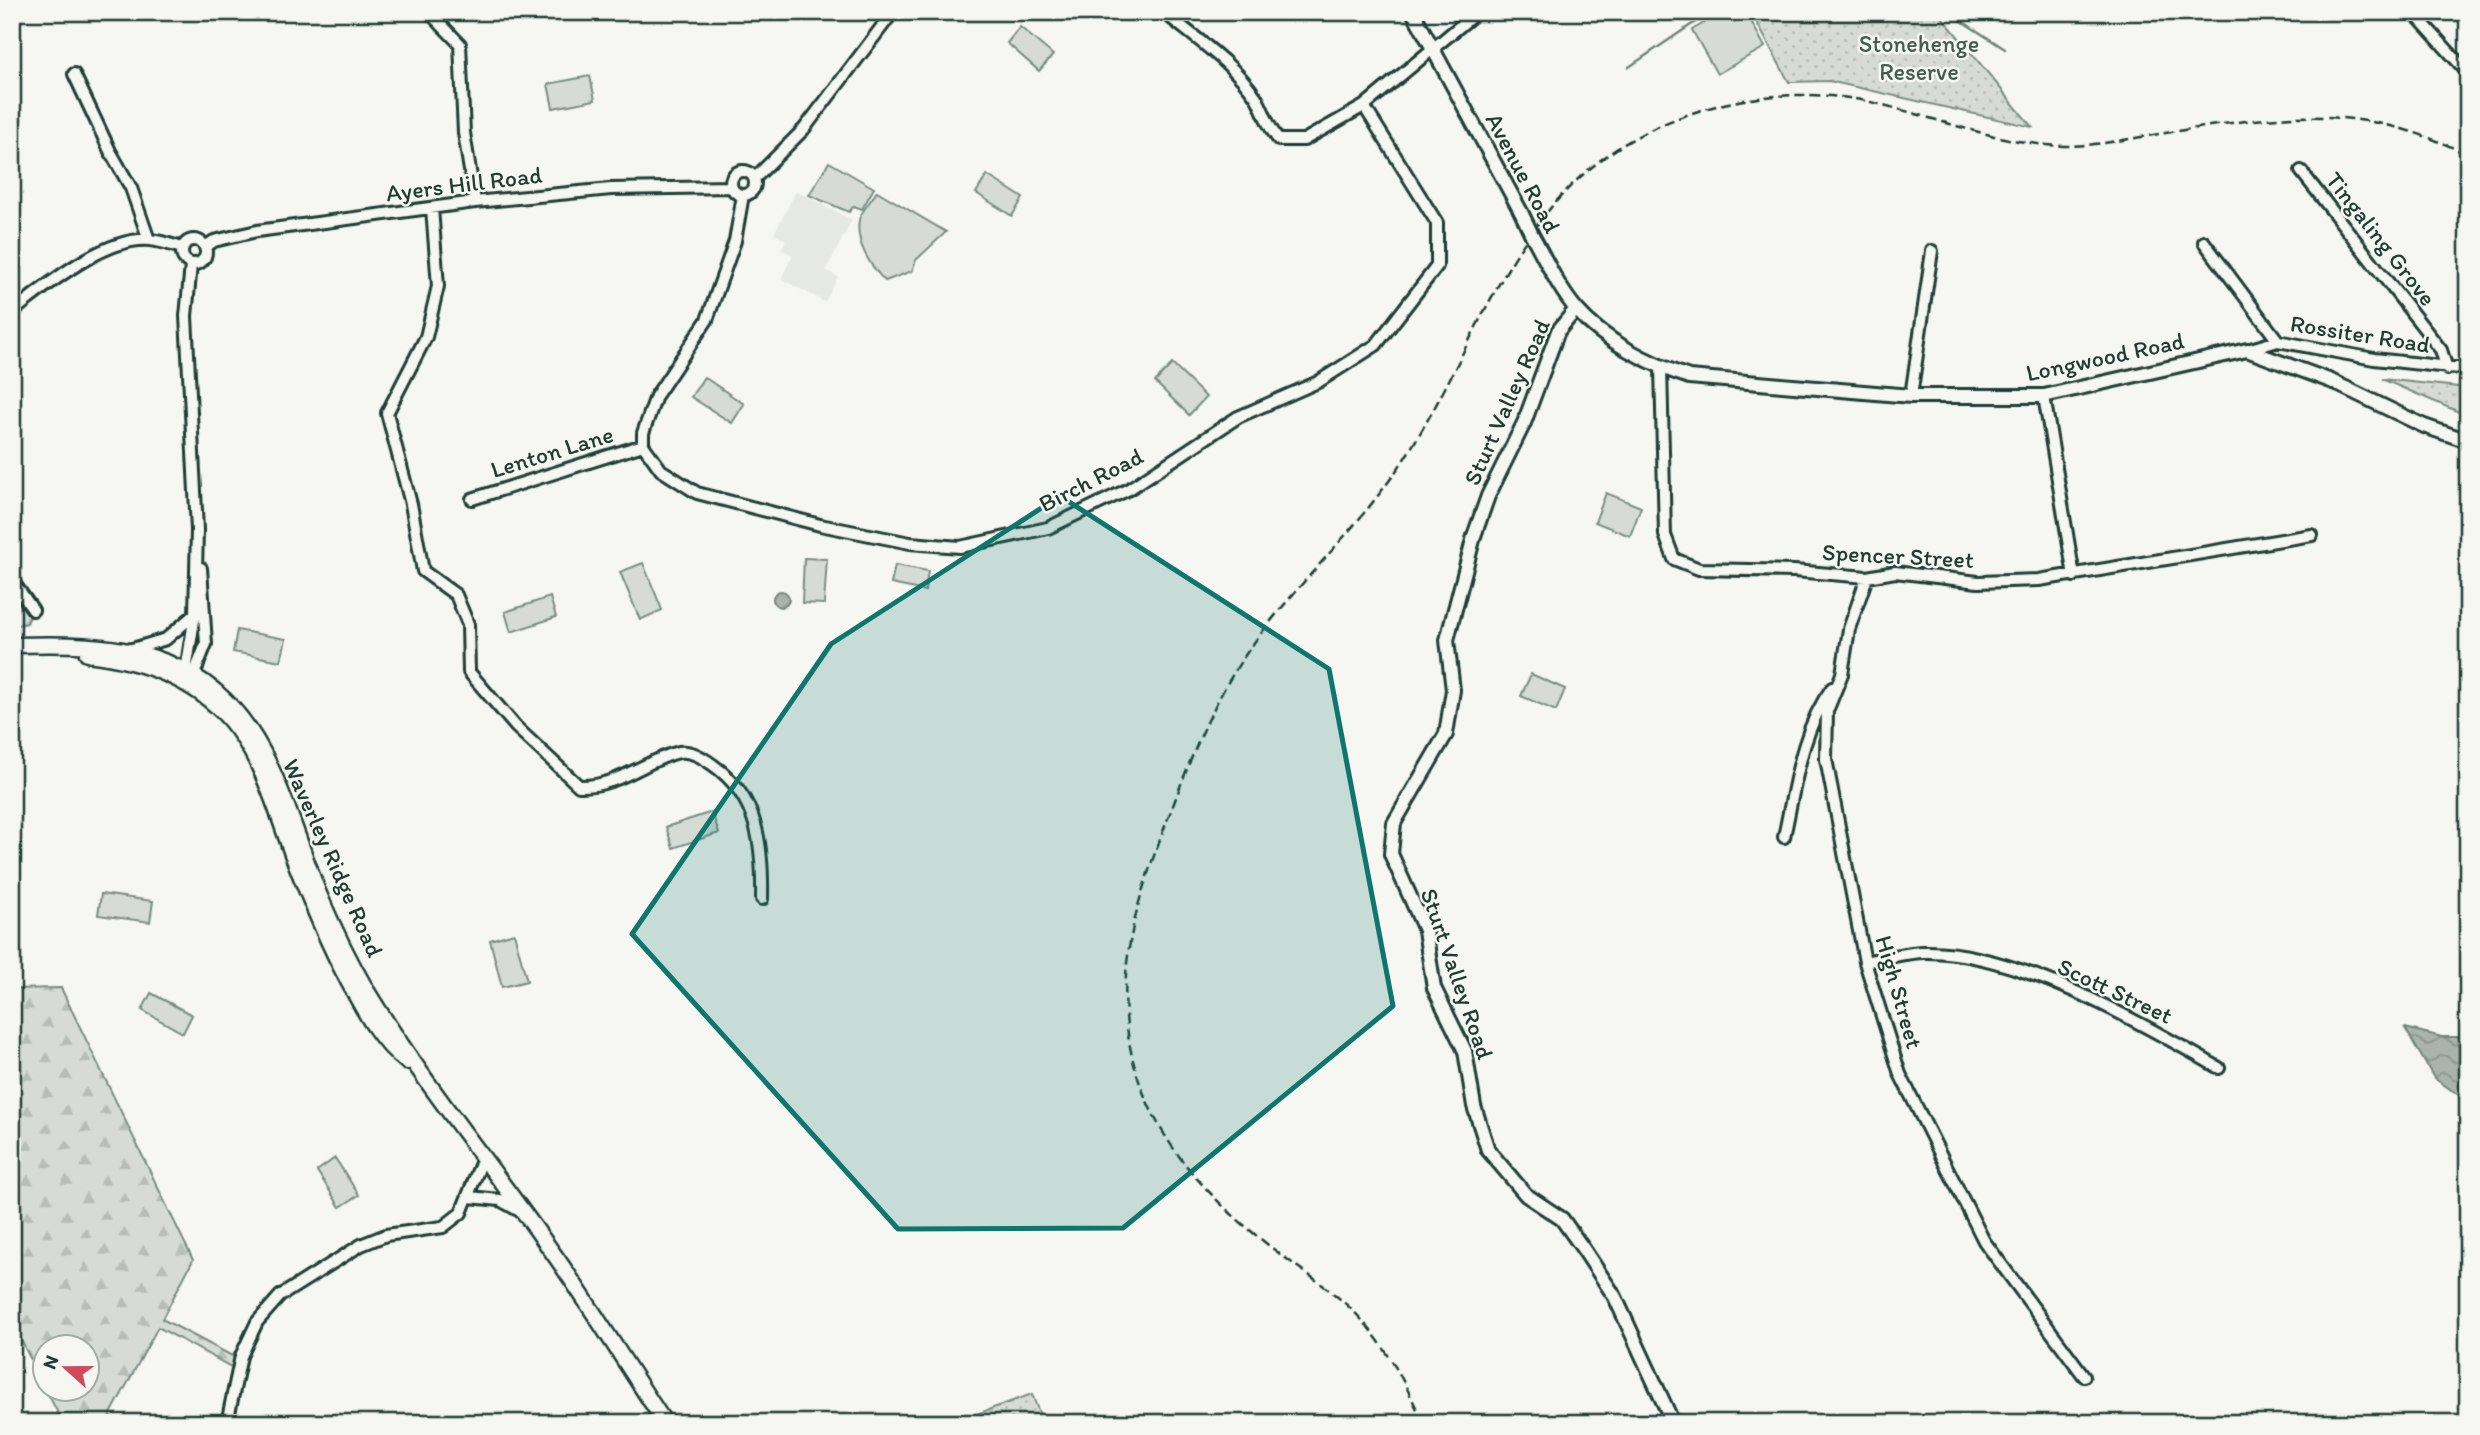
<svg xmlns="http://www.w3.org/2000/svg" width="2480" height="1435" font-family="Itim,sans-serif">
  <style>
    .built { fill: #e6e8e4 }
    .grass { fill: #d6dbd6; stroke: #7a8c85; stroke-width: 2 }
    .forest { fill: url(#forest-firs); stroke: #7a8c85; stroke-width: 2 }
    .park { fill: url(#park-dots); stroke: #7a8c85; stroke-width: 2 }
    .water { fill: url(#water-waves); stroke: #72847d; stroke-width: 2 }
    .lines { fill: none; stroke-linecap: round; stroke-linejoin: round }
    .stream { stroke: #72847d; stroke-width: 2.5 }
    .minor-casing { stroke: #1f3d34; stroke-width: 16 }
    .tertiary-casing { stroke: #1f3d34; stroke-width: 18 }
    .secondary-casing { stroke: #1f3d34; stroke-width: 19 }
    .minor { stroke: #f6f6f2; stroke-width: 10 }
    .tertiary { stroke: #f6f6f2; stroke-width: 12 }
    .secondary { stroke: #f6f6f2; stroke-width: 14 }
    .rail { stroke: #1f3d34; stroke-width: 2.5; stroke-dasharray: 10 5; stroke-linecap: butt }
    .tertiary-bridge-casing { stroke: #1f3d34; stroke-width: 18; stroke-linecap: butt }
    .tertiary-bridge { stroke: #f6f6f2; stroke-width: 12 }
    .marked { fill: #0f766e; fill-opacity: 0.2; stroke: #0f766e; stroke-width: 5; stroke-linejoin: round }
    .labels { text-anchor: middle; stroke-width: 5; stroke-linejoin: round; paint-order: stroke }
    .park-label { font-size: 24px; fill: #445d54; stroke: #f6f6f2 }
    .street-label { font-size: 24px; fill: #1f3d34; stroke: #f6f6f2 }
  </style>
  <defs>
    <pattern id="forest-firs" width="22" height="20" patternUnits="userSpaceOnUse" patternTransform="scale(1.75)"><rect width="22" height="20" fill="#d6dbd6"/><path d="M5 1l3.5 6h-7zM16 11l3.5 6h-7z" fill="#b7bdb8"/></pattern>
    <pattern id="park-dots" width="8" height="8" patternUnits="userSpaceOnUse" patternTransform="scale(1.75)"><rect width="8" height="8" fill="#d6dbd6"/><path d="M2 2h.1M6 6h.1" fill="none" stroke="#b7bdb8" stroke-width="1.8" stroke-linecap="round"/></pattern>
    <pattern id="water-waves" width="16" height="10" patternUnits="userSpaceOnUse" patternTransform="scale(1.75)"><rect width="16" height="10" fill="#aab3ae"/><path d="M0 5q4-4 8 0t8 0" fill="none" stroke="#8a938e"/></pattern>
  </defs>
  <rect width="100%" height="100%" fill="#f6f6f2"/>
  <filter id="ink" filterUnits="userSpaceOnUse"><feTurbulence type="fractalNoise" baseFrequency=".0143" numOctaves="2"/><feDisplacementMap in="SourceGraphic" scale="14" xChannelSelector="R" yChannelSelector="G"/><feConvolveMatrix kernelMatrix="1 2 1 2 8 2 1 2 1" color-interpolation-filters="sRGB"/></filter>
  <g filter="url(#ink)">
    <path class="built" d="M796,191L852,220L826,270L838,277L825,302L781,279L793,255L781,249L786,240L774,234Z"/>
    <path class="grass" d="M1723,12H1746L1765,47L1717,74L1692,30Z
      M1020,27L1053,55L1039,71L1007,43Z
      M590,76L595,100L553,108L548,84Z
      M829,162L874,188L862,209L854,206L849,212L809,195Z
      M987,175L1023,198L1012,216L976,193Z
      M877,191L946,232L916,260L912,271L885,281C870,266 855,242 859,220C861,211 872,200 877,191Z
      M1172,364L1206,397L1189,415L1155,382Z
      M704,377L744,404L732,423L691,397Z
      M1606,493L1641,507L1630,536L1595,522Z
      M804,558L827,559L824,604L802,603Z
      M643,563L662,610L640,620L620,572Z
      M895,565L928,571L925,591L891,584Z
      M550,597L556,617L511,632L505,612Z
      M237,630L286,639L281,661L233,652Z
      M1531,674L1565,689L1556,711L1521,696Z
      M712,812L719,833L673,848L666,827Z
      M101,894L153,901L150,922L98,915Z
      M514,933L527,981L502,987L490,940Z
      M151,993L192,1015L183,1033L142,1010Z
      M335,1158L359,1195L340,1207L317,1171Z"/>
    <path class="forest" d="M12,580L33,610L27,623L12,626Z
      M61,988L193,1260L162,1319L236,1358L231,1367L158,1327L106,1423H63L46,1390H88V1348H46L45,1388L12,1322V989Z"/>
    <path class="park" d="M1751,12H1938L2032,127L1829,81L1789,82Z
      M2382,379L2468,388V416Z
      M1032,1394L1043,1423H952Z"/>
    <path class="water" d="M773 599a8 8 0 1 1 16 0a8 8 0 1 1-16 0Z
      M2405,1028L2442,1037H2468V1088L2460,1096L2434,1078Z"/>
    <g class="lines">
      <path class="stream" d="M1948,12L2005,49
        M1629,67L1710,12"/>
      <g class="minor-casing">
        <path id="minor" d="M429,12L460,44L464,133L475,202
          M1164,12C1195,38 1233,63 1256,97C1265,112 1267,127 1279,140H1304L1364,106L1477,12
          M2413,12L2468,73
          M74,74L110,151L131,188L149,240
          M731 183a12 12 0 1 1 24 0a12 12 0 1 1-24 0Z
          M2301,171L2441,350L2447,369
          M755,178L804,129L893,12
          M743,195L735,241L707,320L656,396L643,433V445L661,470L697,493L820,525L910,543L960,547L1048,528L1129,489L1238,417L1318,382L1376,345L1437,266V223L1364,106
          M432,208L438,286L426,337L387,413L411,504L423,571L456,595L468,624L469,672L516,727L579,786C619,787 643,761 679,752C692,750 703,758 713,765C759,797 763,848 762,899
          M182 252a12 12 0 1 1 24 0a12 12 0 1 1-24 0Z
          M2204,242L2278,341
          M205,247L214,241L257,231L475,202L611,189L731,187
          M12,312C46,286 105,236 150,240C161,241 172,245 182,248
          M2247,350L2278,341L2374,359L2468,369
          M1661,367L1665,535L1674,559L1699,569L1794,571L1867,577L1895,572L1978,582L2039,580L2312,535
          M1911,396L1932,251
          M2044,396L2074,576
          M472,499L643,445
          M1867,577L1849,629L1842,674L1827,711L1826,759L1865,962L1900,1074L1984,1241L2084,1376
          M12,580L33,610
          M129,650L166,639L195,614L197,530L186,316L191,265
          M185,677L195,614
          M191,682L206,644L201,568
          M1784,837C1795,787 1801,730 1832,688
          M1865,962C1884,958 1904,953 1923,952C2013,949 2142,1023 2219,1068
          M469,1197L500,1200L520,1211
          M227,1423L241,1356L257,1322L280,1296L361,1245L386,1235L443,1227L461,1213L483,1158"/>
      </g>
      <g class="tertiary-casing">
        <path id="tertiary" d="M1413,12L1521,212
          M1532,235C1546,260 1558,288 1577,310C1604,341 1650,364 1689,377L1911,396H2044L2247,350L2331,381L2424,426L2468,441
          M1576,309L1558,331L1524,423L1488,496L1474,536L1447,640L1453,690L1446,734L1394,823L1391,854L1425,930L1434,988L1465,1051L1474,1106L1488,1150L1526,1195L1562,1219L1584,1250L1615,1297L1673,1423"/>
      </g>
      <g class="secondary-casing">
        <path id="secondary" d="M12,645C88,643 167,643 225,700C276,750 293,830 319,894C333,927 349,960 367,991C424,1085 495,1170 558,1260C595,1313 629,1369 665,1423
          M87,654C140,660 192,677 229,719C261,756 276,809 292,854C309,898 326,940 348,981C364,1011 380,1042 407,1062"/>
      </g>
      <use href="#minor" class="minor"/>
      <use href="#tertiary" class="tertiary"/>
      <use href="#secondary" class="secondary"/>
      <path class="rail" d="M1423,1423C1407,1386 1388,1349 1361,1319C1336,1292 1305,1273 1276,1251C1201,1194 1137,1123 1127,1026C1118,946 1146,875 1174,803C1194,749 1215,698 1248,651C1297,582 1363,525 1408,453C1481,338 1512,203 1640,135C1711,98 1797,85 1875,103C1938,118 1999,144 2064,146C2100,146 2137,137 2172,132C2283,114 2363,102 2468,155"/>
      <g class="tertiary-bridge-casing">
        <path id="tertiary-bridge" d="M1521,212L1532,235"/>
      </g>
      <use href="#tertiary-bridge" class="tertiary-bridge"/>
    </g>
  </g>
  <path class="marked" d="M1060,496L1329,669L1393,1006L1123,1228L898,1229L632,934L831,644Z"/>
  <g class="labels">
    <g class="park-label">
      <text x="1919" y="52">Stonehenge<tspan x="1919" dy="28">Reserve</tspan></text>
    </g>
    <g class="street-label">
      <text transform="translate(1523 173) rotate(62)" y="8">Avenue Road</text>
      <text transform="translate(464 184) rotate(-7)" y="8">Ayers Hill Road</text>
      <text transform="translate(2381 239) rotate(52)" y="8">Tingaling Grove</text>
      <text transform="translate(2360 334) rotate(9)" y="8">Rossiter Road</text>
      <text transform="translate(2105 357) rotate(-12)" y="8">Longwood Road</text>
      <text transform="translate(1507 402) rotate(-66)" y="8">Sturt Valley Road</text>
      <text transform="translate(552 452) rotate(-17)" y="8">Lenton Lane</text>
      <text transform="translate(1091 480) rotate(-27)" y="8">Birch Road</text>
      <text transform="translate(1898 556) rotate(3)" y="8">Spencer Street</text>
      <text transform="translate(333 858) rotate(66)" y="8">Waverley Ridge Road</text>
      <text transform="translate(1457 974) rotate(71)" y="8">Sturt Valley Road</text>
      <text transform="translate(2115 991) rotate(25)" y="8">Scott Street</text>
      <text transform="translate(1899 992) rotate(74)" y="8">High Street</text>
    </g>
  </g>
  <rect width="2480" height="1435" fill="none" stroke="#f6f6f2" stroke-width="42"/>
  <rect x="21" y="21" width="2438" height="1393" fill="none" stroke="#1f3d34" stroke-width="2.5" filter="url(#ink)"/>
  <g transform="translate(66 1368) rotate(291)"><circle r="33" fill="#f6f6f2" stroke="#a0aca6" stroke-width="2"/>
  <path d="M0-5L12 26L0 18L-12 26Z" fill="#d1495b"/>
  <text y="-10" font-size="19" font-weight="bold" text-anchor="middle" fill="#1f3d34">N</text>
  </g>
</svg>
